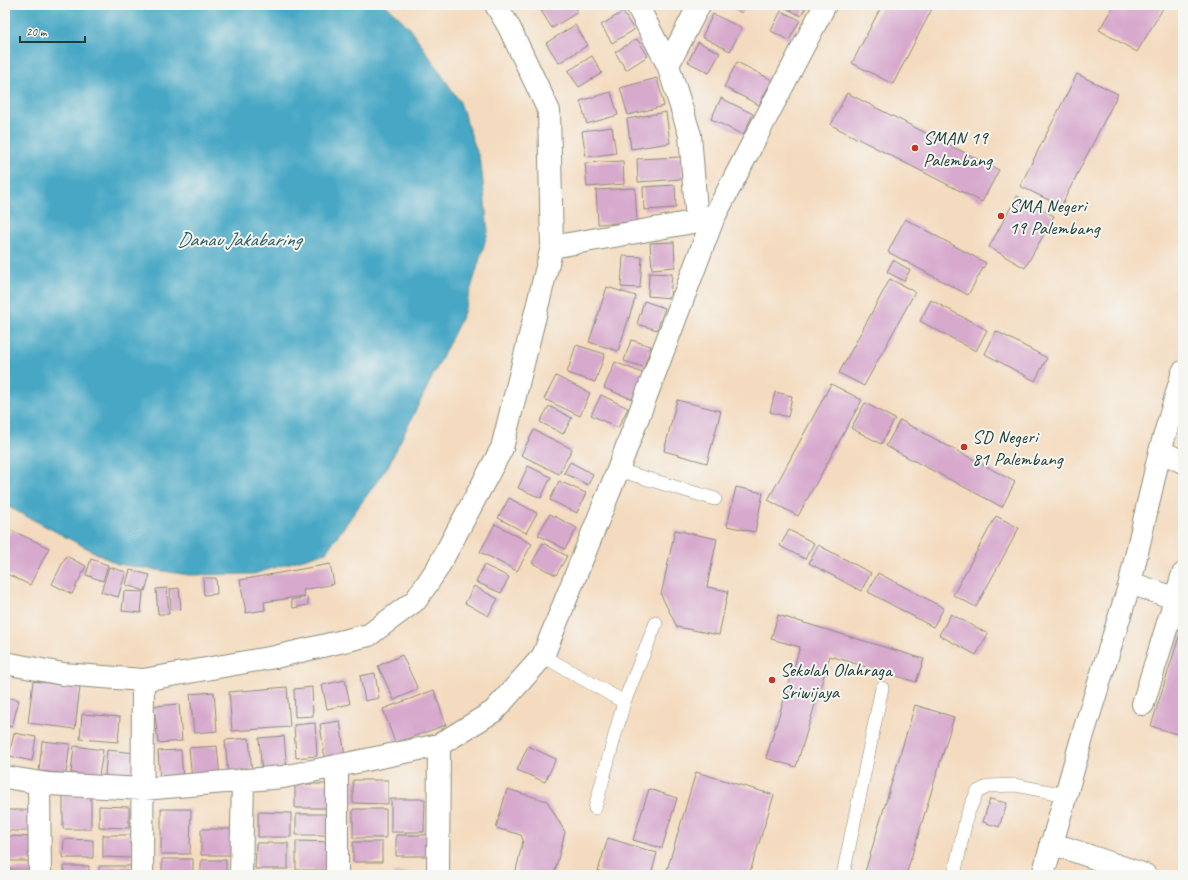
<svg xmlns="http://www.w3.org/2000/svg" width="1188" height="880" font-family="Caveat,sans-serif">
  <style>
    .water { fill: #46a7c5; stroke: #32727c }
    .building { fill: #d7a9cd }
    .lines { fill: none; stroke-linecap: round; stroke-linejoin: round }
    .lane-casing { stroke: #8a8c7a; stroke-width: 14 }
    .street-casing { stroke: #8a8c7a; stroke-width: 24 }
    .lane { stroke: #fff; stroke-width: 13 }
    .street { stroke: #fff; stroke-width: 22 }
    .poi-dot { fill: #c8321e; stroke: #f6f6f2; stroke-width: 1.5 }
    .labels { text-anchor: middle; stroke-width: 4; stroke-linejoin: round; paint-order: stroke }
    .poi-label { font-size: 19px; fill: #1f3d34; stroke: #f6f6f2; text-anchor: start }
    .water-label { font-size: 20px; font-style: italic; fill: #2b5d60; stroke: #f6f6f2 }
  </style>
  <rect width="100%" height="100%" fill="#f6f6f2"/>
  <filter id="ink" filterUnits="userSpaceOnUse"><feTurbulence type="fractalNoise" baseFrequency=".025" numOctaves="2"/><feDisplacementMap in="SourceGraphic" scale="8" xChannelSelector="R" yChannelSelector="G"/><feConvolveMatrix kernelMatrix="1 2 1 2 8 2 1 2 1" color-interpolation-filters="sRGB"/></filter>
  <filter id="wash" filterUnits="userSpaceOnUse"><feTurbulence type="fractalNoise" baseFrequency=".012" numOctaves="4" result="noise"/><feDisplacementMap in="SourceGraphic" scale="16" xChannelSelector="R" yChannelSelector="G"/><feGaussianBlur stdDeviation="0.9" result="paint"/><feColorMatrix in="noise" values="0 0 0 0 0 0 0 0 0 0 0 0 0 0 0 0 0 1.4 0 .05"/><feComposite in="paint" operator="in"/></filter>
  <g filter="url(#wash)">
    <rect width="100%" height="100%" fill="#f4dbbf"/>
    <path class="water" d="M5,5H386L410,28L460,102L481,164L488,232L463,315L388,466L326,552L254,574L189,575L117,564L5,505Z"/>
    <g id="blocks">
      <path class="building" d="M539,5H574L578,12L552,28L538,6Z
        M726,5H746L742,13Z
        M783,5H807L801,16L782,6Z
        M882,5H934L893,84L852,63Z
        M1114,5H1165L1137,52L1099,30Z
        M781,11L800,20L789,40L771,31Z
        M623,12L634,30L612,43L601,25Z
        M713,14L742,28L730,51L702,37Z
        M575,25L588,45L559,63L546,43Z
        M637,39L648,56L626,70L615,52Z
        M698,42L720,53L709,73L688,62Z
        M592,56L602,73L579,87L568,71Z
        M737,62L772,80L759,105L724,87Z
        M1077,74L1118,94L1061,206L1020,186Z
        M657,78L664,106L628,115L620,88Z
        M611,92L618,115L587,124L580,101Z
        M847,93L999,170L982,202L831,125Z
        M721,98L753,114L743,135L711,119Z
        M666,112L670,143L631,149L627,119Z
        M612,127L616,153L586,157L582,131Z
        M681,157L682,179L638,182L637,159Z
        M623,161L624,184L587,187L585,163Z
        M675,185L676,208L644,210L643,187Z
        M635,188L637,222L598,224L596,190Z
        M1017,196L1054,216L1025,268L989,247Z
        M905,219L986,263L968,295L888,252Z
        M674,242L675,267L652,269L650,243Z
        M623,256L642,257L640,288L621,287Z
        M893,260L910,270L904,281L887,272Z
        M649,273L672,274L670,298L648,296Z
        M890,279L915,292L864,386L839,373Z
        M607,287L636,296L618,351L589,342Z
        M931,300L987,330L976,351L920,321Z
        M644,301L665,308L657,330L637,324Z
        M996,331L1047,358L1035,381L985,354Z
        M631,340L651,346L644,367L624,361Z
        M576,345L605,354L595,382L567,373Z
        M615,362L647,375L637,401L604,388Z
        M556,376L590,393L580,416L544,399Z
        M831,384L862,400L798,516L768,500Z
        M775,392L792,396L788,417L770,412Z
        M601,395L628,408L618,428L591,415Z
        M677,400L721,411L707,463L664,451Z
        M865,403L895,419L881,444L851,428Z
        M549,406L572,418L563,434L540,422Z
        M900,420L1015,482L1002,507L886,446Z
        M534,430L572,449L559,474L521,455Z
        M570,462L593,474L588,485L564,473Z
        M528,466L551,477L541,498L518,488Z
        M559,481L586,493L577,513L550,500Z
        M736,487L763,493L755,532L727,526Z
        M509,498L537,513L526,533L498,518Z
        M550,514L577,528L565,549L538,535Z
        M996,516L1019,528L976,607L953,595Z
        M495,524L532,544L517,571L480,552Z
        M11,530L49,548L30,585L5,573V542Z
        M675,530L717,539L707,587L728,591L719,635L677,627L661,595Z
        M789,530L814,543L805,559L780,546Z
        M543,543L567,556L556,575L532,563Z
        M818,545L871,573L861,591L809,563Z
        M66,556L86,566L72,594L52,584Z
        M91,559L108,565L103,581L86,575Z
        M330,564L334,584L303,590L304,596L264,602L265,610L246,613L240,580Z
        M484,565L509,577L501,593L476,582Z
        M109,567L126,572L118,597L101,592Z
        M130,570L150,575L145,591L126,585Z
        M878,573L944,608L933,627L868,592Z
        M203,578H216L217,594L204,595Z
        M474,586L498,599L488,616L465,603Z
        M167,588L169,614H158L156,589Z
        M179,588L181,609L171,610L170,589Z
        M124,591L143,592L141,613L122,611Z
        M307,597L308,605L293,608L291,600Z
        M951,614L988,634L976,655L939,635Z
        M778,615L924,659L916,682L830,656L796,767L766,758L800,647L771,639Z
        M1183,624V736L1151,726Z
        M402,655L418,689L394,700L378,666Z
        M375,673L379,698L365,701L360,676Z
        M345,680L350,704L327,709L322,685Z
        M33,681L80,687L75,729L28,723Z
        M287,687L290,727L232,731L229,692Z
        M312,687L313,716L295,717L294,689Z
        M434,690L446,725L395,743L383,709Z
        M214,692L217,731L194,733L190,694Z
        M5,697L19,700L12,727L5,725Z
        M179,704L182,741L158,743L154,706Z
        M915,705L954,717L906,875H864Z
        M82,714L120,717L118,742L80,739Z
        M340,721L345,757L325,760L320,724Z
        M315,723L317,756L296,758L294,725Z
        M14,733L36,737L32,761L9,756Z
        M284,736L287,771L262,773L259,738Z
        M249,738L252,773L228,775L225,740Z
        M42,741L70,744L66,774L39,771Z
        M74,746L103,750L99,776L71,773Z
        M217,746L220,777L192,780L189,748Z
        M528,746L556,759L545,782L517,770Z
        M107,750L136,753L134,779L105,776Z
        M181,750L183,780L160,782L158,751Z
        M696,772L774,795L749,875H684L667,870Z
        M353,780H388V804L353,803Z
        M295,784H330V808H295Z
        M507,789L547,801L565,832L554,875H515L523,840L521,835L496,828Z
        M649,789L677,798L662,848L633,840Z
        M63,795H91V829H63Z
        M391,799H425L424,832H391Z
        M990,799L1007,803L999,827L983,822Z
        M99,806L129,807V828L99,827Z
        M161,809H191L190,854H161Z
        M353,809H386V838H353Z
        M5,810H33V831H5Z
        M258,812L291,813V837H258Z
        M296,814H333V835H296Z
        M201,829H236V855H201Z
        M103,835H132V858L103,857Z
        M396,835H429V856H396Z
        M5,836L35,837V861H5Z
        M608,838L657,853L651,875H613L598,871Z
        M64,839L93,840V858H63Z
        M296,841L333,842V870H296Z
        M353,842H382V862H353Z
        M256,843H288V869H255Z
        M162,859H193V875H162Z
        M201,860H226V875H201Z
        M64,866H89V875H64Z
        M99,866H131V875H99Z
        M5,869H33V875H5Z
        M393,873H421V875H393Z"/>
    </g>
  </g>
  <g filter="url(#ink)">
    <use href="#blocks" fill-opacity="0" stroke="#8a8c7a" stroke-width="1"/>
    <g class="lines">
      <g class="lane-casing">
        <path id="lane" d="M618,470L715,499
          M543,656L624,702L656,623
          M595,808L624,702
          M843,875L882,688
          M954,875L967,815L977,792L989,786L1015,785L1065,795"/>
      </g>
      <g class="street-casing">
        <path id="street" d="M637,5L668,65L690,135L697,222
          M668,65L699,5
          M552,247L710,219
          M1160,451L1183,462
          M1130,583L1183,601
          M5,663L63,674L143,680L275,657L369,635L416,600L437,569L502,448L552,247L549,111L509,27L496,5
          M1143,704L1183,574
          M5,777L48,784L143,789L283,777L439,745L494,711L543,656L618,470L713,219L825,5
          M39,783L40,875
          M1051,843L1145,875
          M142,875L143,680
          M241,875L243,780
          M337,875V766
          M438,875L439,745
          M1043,875L1084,731L1130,583L1160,451L1183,372"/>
      </g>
      <use href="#lane" class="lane"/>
      <use href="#street" class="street"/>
    </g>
  </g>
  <g class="poi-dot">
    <circle cx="915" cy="148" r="4"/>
    <circle cx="1001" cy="216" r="4"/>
    <circle cx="964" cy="447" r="4"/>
    <circle cx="772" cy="680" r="4"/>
  </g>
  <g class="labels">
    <g class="poi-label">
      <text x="923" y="144">SMAN 19<tspan x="923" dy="22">Palembang</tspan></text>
      <text x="1009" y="212">SMA Negeri<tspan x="1009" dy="22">19 Palembang</tspan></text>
      <text x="972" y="443">SD Negeri<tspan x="972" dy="22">81 Palembang</tspan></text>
      <text x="780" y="676">Sekolah Olahraga<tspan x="780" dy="22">Sriwijaya</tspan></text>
    </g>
    <g class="water-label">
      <text x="239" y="246">Danau Jakabaring</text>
    </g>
  </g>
  <rect width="1188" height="880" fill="none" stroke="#f6f6f2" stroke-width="20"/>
  <path d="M20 36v6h65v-6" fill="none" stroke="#1f3d34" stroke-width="2"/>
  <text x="26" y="36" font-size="12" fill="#1f3d34" stroke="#f6f6f2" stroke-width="3" paint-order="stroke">20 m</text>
</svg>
